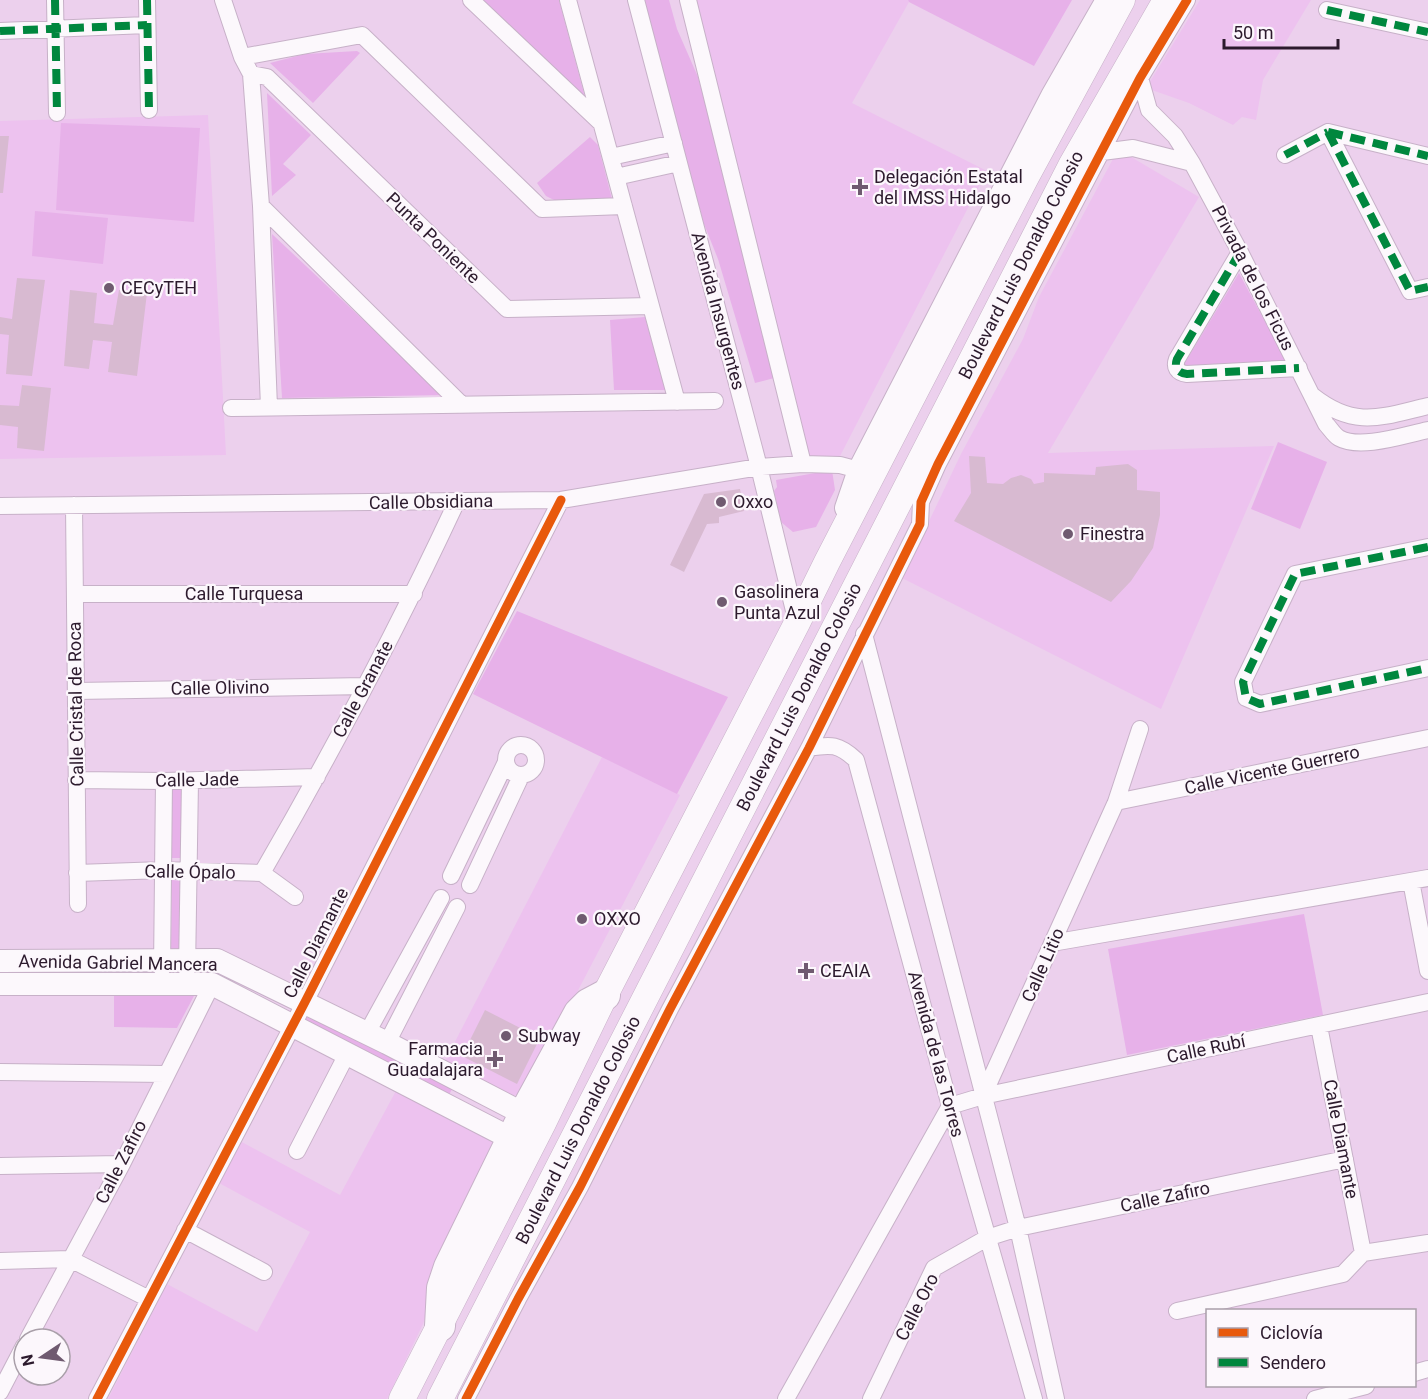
<svg xmlns="http://www.w3.org/2000/svg" width="1428" height="1399" font-family="Roboto,sans-serif">
  <style>
    .built { fill: #edc2ef }
    .green { fill: #e7b1e9 }
    .building { fill: #d8bad1 }
    .lines { fill: none; stroke-linecap: round; stroke-linejoin: round }
    .street-casing { stroke: #c7b1c8; stroke-width: 18 }
    .secondary-casing { stroke: #c7b1c8; stroke-width: 24 }
    .primary-casing { stroke: #c7b1c8; stroke-width: 27 }
    .highway-casing { stroke: #c7b1c8; stroke-width: 32 }
    .street { stroke: #fcf8fc; stroke-width: 16 }
    .secondary { stroke: #fcf8fc; stroke-width: 22 }
    .primary { stroke: #fcf8fc; stroke-width: 26 }
    .highway { stroke: #fcf8fc; stroke-width: 30 }
    .quiet { stroke: #00873e; stroke-width: 8; stroke-dasharray: 15 8; stroke-linecap: butt }
    .cycleway-casing { stroke: #fcf7fc; stroke-width: 13 }
    .cycleway { stroke: #e8590c; stroke-width: 9 }
    .poi-dot { fill: #6f5a70; stroke: #fcf7fc; stroke-width: 2 }
    .labels { text-anchor: middle; stroke-width: 4.5; stroke-linejoin: round; paint-order: stroke }
    .poi-label { font-size: 18px; fill: #2c1a2d; stroke: #fcf7fc; text-anchor: start }
    .street-label { font-size: 18px; fill: #2c1a2d; stroke: #fcf7fc }
  </style>
  <rect width="100%" height="100%" fill="#ecd0ed"/>
  <path class="built" d="M696,0H908L909,2L852,103L987,171L838,460L807,456Z
    M1200,0H1311L1263,80L1256,120L1242,117L1233,125L1189,103L1146,88Z
    M208,115L226,455L0,459V121Z
    M1126,154L1199,197L1048,453L1274,446L1161,709L902,578L961,454L1023,339L1039,297L1114,157Z
    M602,757L680,795L525,1092L510,1097L444,1063Z
    M398,1087L495,1142L444,1248L423,1324L387,1399H108L167,1284L257,1332L310,1232L219,1183L240,1141L340,1195Z"/>
  <path class="green" d="M481,0H559L586,101Z
    M643,0H669L677,29L698,77L778,377L755,383L718,259L704,224Z
    M908,0H1072L1034,66L909,2Z
    M357,51L360,53L313,103L270,63L305,54Z
    M267,93L311,135L283,164L296,175L272,196Z
    M61,123L200,128L194,222L56,210Z
    M590,137L598,145L612,199L554,200L546,196L537,183Z
    M35,211L108,218L103,264L32,256Z
    M272,234L443,395L282,398Z
    M1239,273L1286,361L1183,366Z
    M645,317L665,390H614L610,320Z
    M1278,442L1327,462L1300,529L1251,509Z
    M832,470L835,490L816,527L793,532L781,522L774,491L777,487L776,480Z
    M517,611L728,697L677,794L473,694Z
    M172,789H181V858H172Z
    M172,880L181,881L180,951H171Z
    M1304,914L1323,1015L1127,1055L1108,949Z
    M114,994H195L177,1028L114,1027Z
    M305,1015L453,1087L449,1095L305,1022L303,1018Z"/>
  <path class="building" d="M0,136H9L3,193H0Z
    M17,278L45,280L32,376L6,374L9,335L0,334V317L12,319Z
    M70,290L97,293L94,323L113,325L119,290L147,293L137,376L108,372L112,342L93,340L89,369L64,366Z
    M22,385L51,388L44,451L17,448L18,427L0,425V405L19,406Z
    M969,456L985,457L987,483L1003,484L1011,478L1021,475L1031,479L1034,484L1044,482V473L1095,475L1096,467L1128,464L1137,470V490L1160,492V515L1153,548L1131,581L1111,602L954,521L971,493Z
    M740,489L744,511L719,517V523L707,524L684,572L670,565L704,494Z
    M485,1010L540,1038L517,1084L462,1056Z"/>
  <g class="lines">
    <g class="street-casing">
      <path id="street" d="M55,0L57,113
        M147,0L149,110
        M223,0L242,57L251,74L261,206L269,407
        M471,0L601,123
        M568,0L677,402
        M636,0L759,467L797,623
        M688,0L803,464
        M1327,10L1428,32
        M0,31L147,25
        M242,57L362,35L542,209L624,206
        M251,74L267,77L507,309L651,306
        M1140,78L1149,110L1175,136L1192,163L1240,252L1326,424C1330,428 1334,435 1339,438C1360,450 1404,435 1428,430
        M1328,132L1410,291L1428,287
        M1328,132L1428,156
        M1102,152L1133,148L1192,163
        M1285,155L1328,132
        M611,157L674,143
        M616,177L679,163
        M261,206L462,405
        M1240,252L1177,359C1174,367 1177,373 1187,374L1299,368
        M1313,396C1355,429 1381,417 1428,406
        M231,408L715,401
        M74,505L78,904
        M0,506L561,500L759,467L803,464L840,465L859,470
        M1428,547L1295,574L1243,682L1246,698L1260,704L1428,668
        M75,594H414
        M864,634L1018,1228L1056,1399
        M76,691L365,686
        M506 760a15 15 0 1 1 30 0a15 15 0 1 1-30 0Z
        M809,748C831,744 839,744 856,760L950,1106L1034,1399
        M76,780L164,781L317,777
        M1116,802L1428,738
        M77,873L163,870L262,873L295,897
        M262,873C332,752 398,628 457,501
        M451,876L506,762
        M1411,881L1428,971
        M470,885L521,776
        M1052,943L1428,878
        M162,969L164,781
        M187,970L190,781
        M1319,1026L1363,1253
        M367,1033L441,898
        M387,1043L457,907
        M0,1072L165,1074
        M983,1096L1116,802L1140,729
        M950,1106L983,1096L1428,1002
        M297,1151L347,1054
        M0,1166L122,1164
        M185,1230L264,1272
        M1363,1253L1428,1243
        M0,1261L70,1259L149,1299
        M1177,1311L1343,1274L1363,1253
        M28,1339L122,1164L212,984
        M1414,1373L1428,1369
        M0,1392L24,1346
        M97,1399L305,1002L561,500
        M466,1399L518,1299L580,1187L670,1009L809,748L920,524L921,502L938,464L1140,78L1187,0
        M786,1399L950,1106
        M871,1399L934,1268L987,1238L1018,1228L1345,1159
        M1315,1399L1366,1386"/>
    </g>
    <g class="secondary-casing">
      <path id="secondary" d="M846,508L859,470L1052,96L1107,0
        M0,961L217,960L387,1043L524,1114
        M0,984H212L512,1139"/>
    </g>
    <g class="primary-casing">
      <path id="primary" d="M402,1399L543,1123L605,995L797,623L827,562L1026,177L1122,0
        M440,1399L1072,164L1166,0"/>
    </g>
    <g class="highway-casing">
      <path id="highway" d="M440,1326L442,1288L449,1267L524,1114L579,1013L588,1004L605,995"/>
    </g>
    <use href="#street" class="street"/>
    <use href="#secondary" class="secondary"/>
    <use href="#primary" class="primary"/>
    <use href="#highway" class="highway"/>
    <path class="quiet" d="M55,0L57,113
      M147,0L149,110
      M1327,10L1428,32
      M0,31L147,25
      M1328,132L1410,291L1428,287
      M1328,132L1428,156
      M1285,155L1328,132
      M1240,252L1177,359C1174,367 1177,373 1187,374L1299,368
      M1428,547L1295,574L1243,682L1246,698L1260,704L1428,668"/>
    <g class="cycleway-casing">
      <path id="cycleway" d="M97,1399L305,1002L561,500
        M466,1399L518,1299L580,1187L670,1009L809,748L920,524L921,502L938,464L1140,78L1187,0"/>
    </g>
    <use href="#cycleway" class="cycleway"/>
  </g>
  <g class="poi-dot">
    <path d="M857 178h6v6h6v6h-6v6h-6v-6h-6v-6h6z"/>
    <circle cx="109" cy="288" r="6"/>
    <circle cx="721" cy="502" r="6"/>
    <circle cx="1068" cy="534" r="6"/>
    <circle cx="722" cy="602" r="6"/>
    <circle cx="582" cy="919" r="6"/>
    <path d="M803 962h6v6h6v6h-6v6h-6v-6h-6v-6h6z"/>
    <circle cx="506" cy="1036" r="6"/>
    <path d="M492 1050h6v6h6v6h-6v6h-6v-6h-6v-6h6z"/>
  </g>
  <g class="labels">
    <g class="poi-label">
      <text x="874" y="183">Delegación Estatal<tspan x="874" dy="21">del IMSS Hidalgo</tspan></text>
      <text x="121" y="294">CECyTEH</text>
      <text x="733" y="508">Oxxo</text>
      <text x="1080" y="540">Finestra</text>
      <text x="734" y="598">Gasolinera<tspan x="734" dy="21">Punta Azul</tspan></text>
      <text x="594" y="925">OXXO</text>
      <text x="820" y="977">CEAIA</text>
      <text x="518" y="1042">Subway</text>
      <text x="483" y="1055" text-anchor="end">Farmacia<tspan x="483" dy="21">Guadalajara</tspan></text>
    </g>
    <g class="street-label">
      <text transform="translate(433 238) rotate(44)" y="6">Punta Poniente</text>
      <text transform="translate(1021 265) rotate(-63)" y="6">Boulevard Luis Donaldo Colosio</text>
      <text transform="translate(1253 278) rotate(63)" y="6">Privada de los Ficus</text>
      <text transform="translate(718 311) rotate(75)" y="6">Avenida Insurgentes</text>
      <text transform="translate(431 502) rotate(-1)" y="6">Calle Obsidiana</text>
      <text x="244" y="600">Calle Turquesa</text>
      <text transform="translate(220 688) rotate(-1)" y="6">Calle Olivino</text>
      <text transform="translate(363 689) rotate(-62)" y="6">Calle Granate</text>
      <text transform="translate(799 697) rotate(-63)" y="6">Boulevard Luis Donaldo Colosio</text>
      <text transform="translate(76 704) rotate(-91)" y="6">Calle Cristal de Roca</text>
      <text transform="translate(1272 770) rotate(-12)" y="6">Calle Vicente Guerrero</text>
      <text transform="translate(197 780) rotate(-1)" y="6">Calle Jade</text>
      <text transform="translate(190 872) rotate(1)" y="6">Calle Ópalo</text>
      <text transform="translate(316 943) rotate(-63)" y="6">Calle Diamante</text>
      <text transform="translate(118 963) rotate(1)" y="6">Avenida Gabriel Mancera</text>
      <text transform="translate(1043 965) rotate(-66)" y="6">Calle Litio</text>
      <text transform="translate(1206 1049) rotate(-12)" y="6">Calle Rubí</text>
      <text transform="translate(936 1054) rotate(75)" y="6">Avenida de las Torres</text>
      <text transform="translate(578 1130) rotate(-63)" y="6">Boulevard Luis Donaldo Colosio</text>
      <text transform="translate(1341 1139) rotate(79)" y="6">Calle Diamante</text>
      <text transform="translate(121 1162) rotate(-63)" y="6">Calle Zafiro</text>
      <text transform="translate(1165 1197) rotate(-12)" y="6">Calle Zafiro</text>
      <text transform="translate(917 1307) rotate(-63)" y="6">Calle Oro</text>
    </g>
  </g>
  <rect x="1206" y="1309" width="210" height="78" fill="#fcf7fc" stroke="#a99fa9" stroke-width="1.5"/>
  <rect x="1218" y="1328" width="30" height="9" fill="#e8590c" stroke="#a99fa9" stroke-width="1.5"/>
  <text x="1260" y="1339" font-size="18" fill="#2c1a2d">Ciclovía</text>
  <rect x="1218" y="1358" width="30" height="9" fill="#00873e" stroke="#a99fa9" stroke-width="1.5"/>
  <text x="1260" y="1369" font-size="18" fill="#2c1a2d">Sendero</text>
  <g transform="translate(42 1357) rotate(257)"><circle r="28" fill="#fcf7fc" stroke="#a99fa9" stroke-width="1.5"/>
  <path d="M0-4.5L10 22L0 15L-10 22Z" fill="#6f5a70"/>
  <text y="-9" font-size="16" font-weight="bold" text-anchor="middle" fill="#2c1a2d">N</text>
  </g>
  <path d="M1224 39v9h114v-9" fill="none" stroke="#2c1a2d" stroke-width="3"/>
  <text x="1233" y="39" font-size="18" fill="#2c1a2d" stroke="#fcf7fc" stroke-width="4.5" paint-order="stroke">50 m</text>
</svg>
